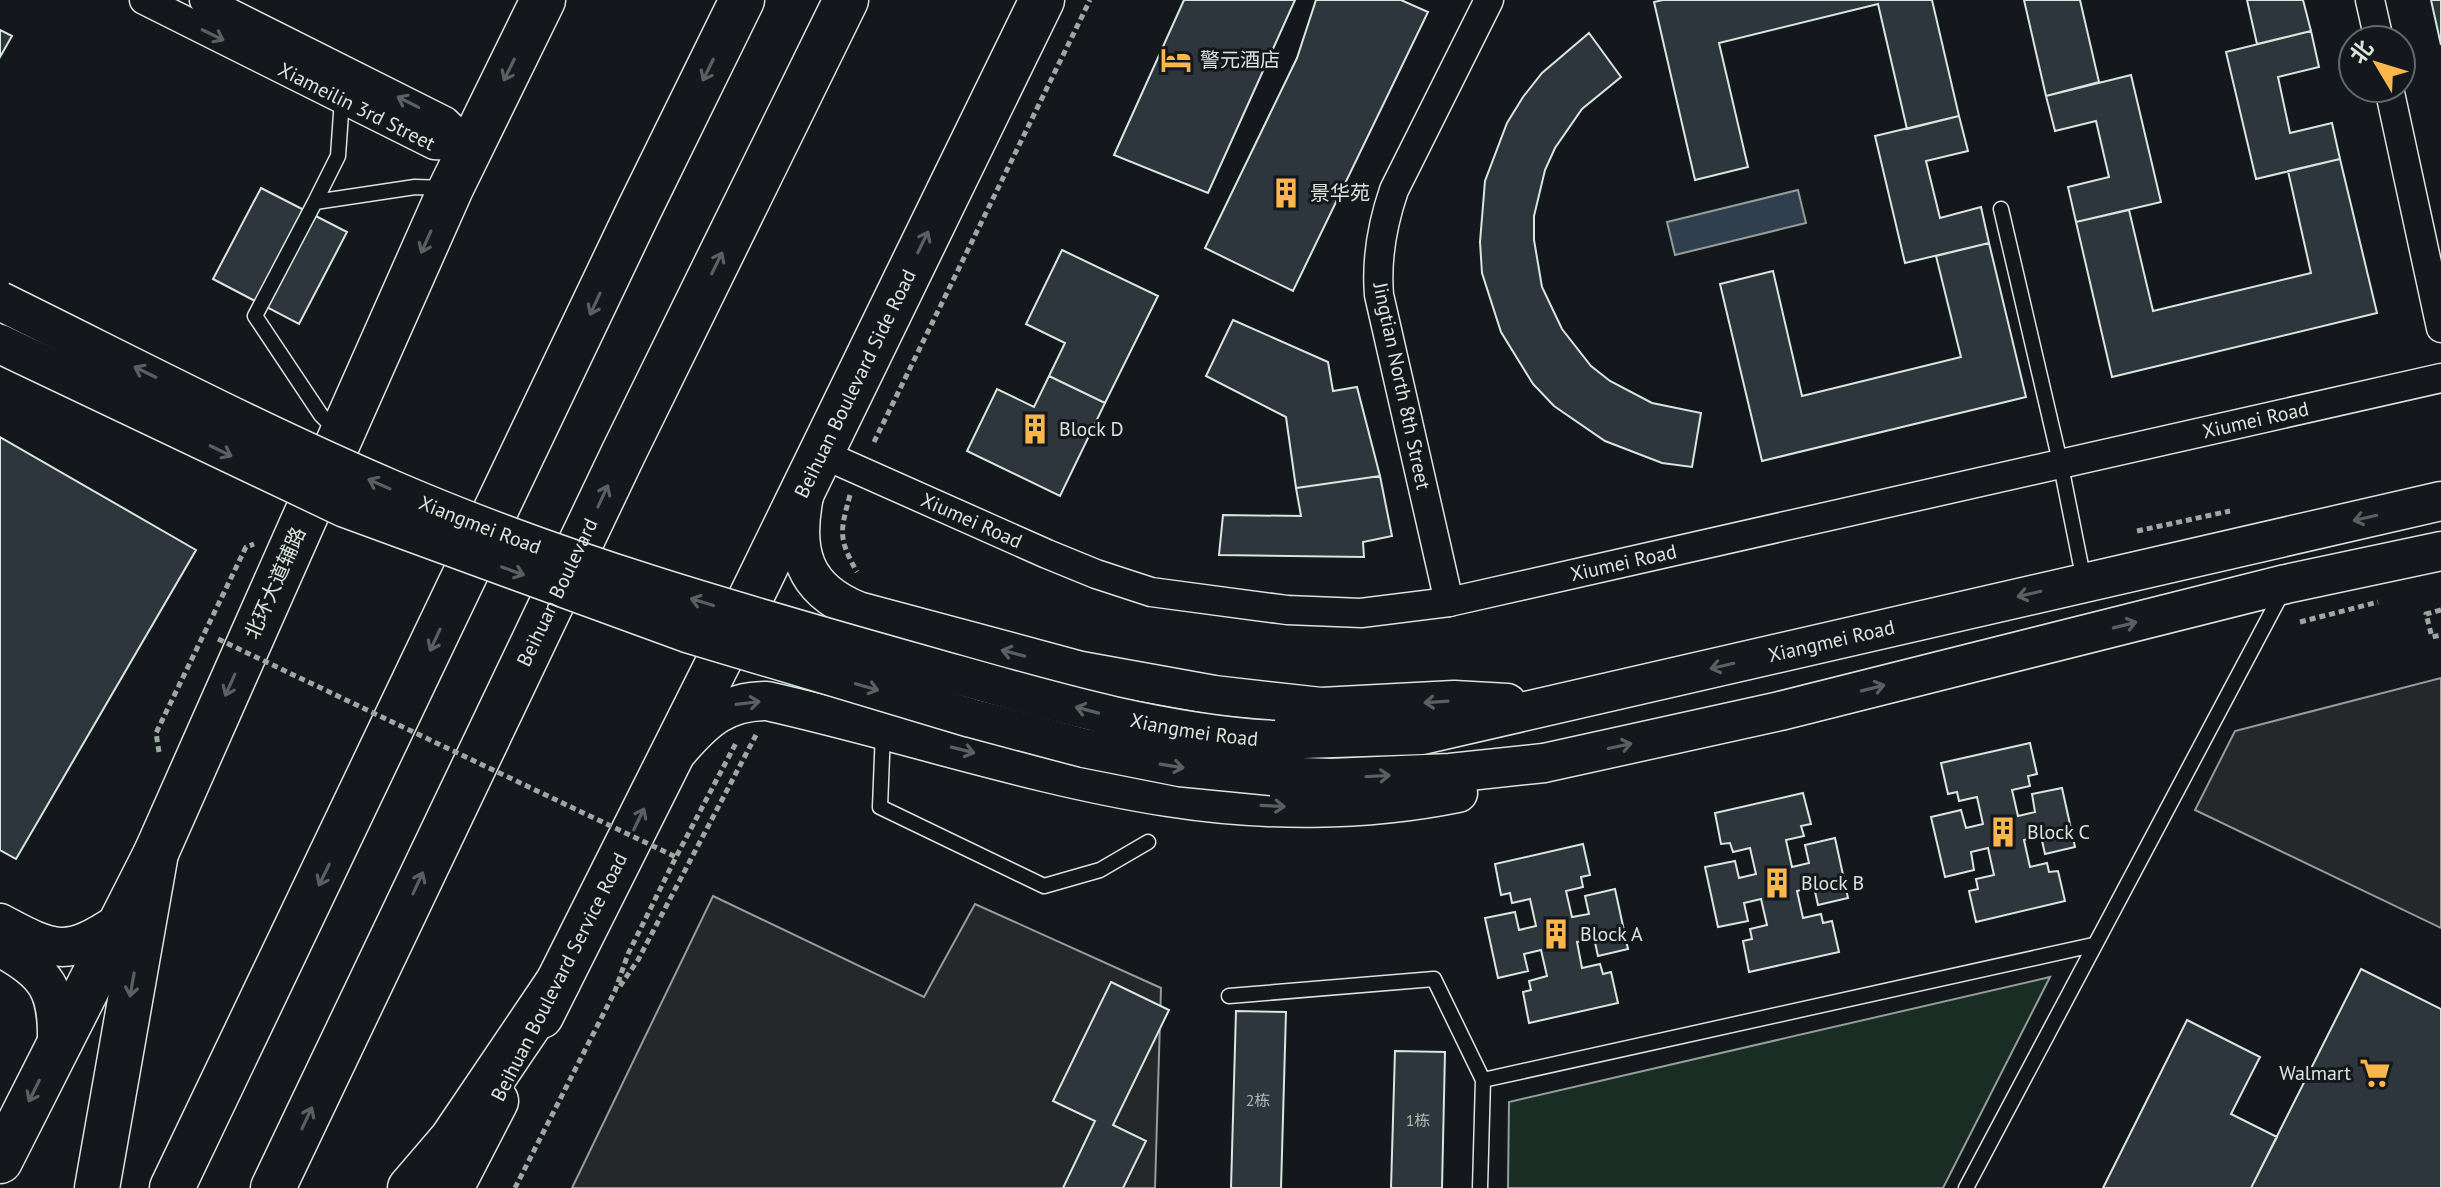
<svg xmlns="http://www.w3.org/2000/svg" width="2441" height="1188" font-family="'PT Sans','Noto Sans SC',sans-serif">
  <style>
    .green { fill: #1a2d24; stroke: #939e99; stroke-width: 2 }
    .parking { fill: #24282b; stroke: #939e99; stroke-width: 2 }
    .water { fill: #2f3f4d; stroke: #939e99; stroke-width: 2 }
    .building { fill: #2c363c; stroke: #d8e6dc; stroke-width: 2 }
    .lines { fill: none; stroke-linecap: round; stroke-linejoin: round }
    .lane-casing { stroke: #d8e6dc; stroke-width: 17 }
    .street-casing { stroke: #d8e6dc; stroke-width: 31 }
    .secondary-casing { stroke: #d8e6dc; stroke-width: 41 }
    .primary-casing { stroke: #d8e6dc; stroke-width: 47 }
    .highway-casing { stroke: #d8e6dc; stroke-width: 47 }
    .path { stroke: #9da8a2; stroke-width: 5; stroke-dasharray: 6 4; stroke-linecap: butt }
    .lane { stroke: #14181c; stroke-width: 14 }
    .street { stroke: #14181c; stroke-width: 28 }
    .secondary { stroke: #14181c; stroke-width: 38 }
    .primary { stroke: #14181c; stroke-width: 44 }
    .highway { stroke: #14181c; stroke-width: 44 }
    .secondary-bridge-casing { stroke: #d8e6dc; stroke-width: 41; stroke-linecap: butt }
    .path-bridge { stroke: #9da8a2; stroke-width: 5; stroke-dasharray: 6 4; stroke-linecap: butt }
    .secondary-bridge { stroke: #14181c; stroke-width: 38 }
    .oneway { stroke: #59605f }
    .labels { text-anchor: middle; stroke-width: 6; stroke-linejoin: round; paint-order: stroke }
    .number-label { font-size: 16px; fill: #adbab4 }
    .poi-label { font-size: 20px; fill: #d8e6dc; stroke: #14181c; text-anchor: start }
    .street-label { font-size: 20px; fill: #d8e6dc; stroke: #14181c }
  </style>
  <rect width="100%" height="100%" fill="#14181c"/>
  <path class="green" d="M2050,977L1943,1188H1508L1509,1102Z"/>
  <path class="parking" d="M2441,678V928L2195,810L2235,731Z
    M713,896L924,997L975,904L1161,988L1155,1188H572Z"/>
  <path class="water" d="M1798,190L1806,223L1675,255L1667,222Z"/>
  <path class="building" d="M1184,0H1295L1208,193L1114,155Z
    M1316,0H1401L1428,12L1293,291L1205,248L1297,58Z
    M1663,0H1932L1959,116L1907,129L1878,4L1719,43L1748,167L1695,180L1654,2Z
    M2024,0H2080L2099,82L2046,96Z
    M2247,0H2303L2311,31L2257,44Z
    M2431,0H2441V45Z
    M0,30L12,36L0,57Z
    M2311,31L2319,67L2278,77L2290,133L2332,123L2340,159L2256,179L2226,52Z
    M1589,33L1621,77L1582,109L1555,148L1545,170L1534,216V240L1542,287L1562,329L1591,366L1610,381L1652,403L1701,413L1692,467L1662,463L1605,441L1554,406L1533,384L1501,332L1482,273L1480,242L1485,181L1507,123L1523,97L1542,73Z
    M2131,75L2161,202L2076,222L2068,187L2109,177L2096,121L2055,131L2046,96Z
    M1959,116L1968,151L1926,161L1940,218L1981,207L1989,243L1905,263L1875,136Z
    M2340,159L2377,313L2112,377L2076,222L2129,210L2153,311L2311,273L2288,171Z
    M261,188L347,232L299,324L213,279Z
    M1989,243L2026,397L1762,461L1720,284L1773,271L1802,396L1961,357L1936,256Z
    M1062,250L1158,296L1105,403L1049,376L1065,343L1026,324Z
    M1233,320L1328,362L1333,391L1357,387L1380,476L1296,488L1286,417L1206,376Z
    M1049,376L1105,403L1060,496L967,451L997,389L1034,407Z
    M0,437L196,550L16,859L0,850Z
    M1380,476L1392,536L1363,542L1364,557L1219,555L1223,515L1301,516L1296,488Z
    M2030,743L2037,774L2028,776L2030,786L2012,790L2018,816L2035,812L2032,794L2062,788L2075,847L2045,854L2041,836L2024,840L2030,867L2047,863L2049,872L2058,871L2065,901L1976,922L1969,891L1978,889L1976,879L1994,875L1988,848L1971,852L1974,870L1945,877L1931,817L1961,810L1966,828L1983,824L1977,797L1959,801L1957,792L1948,794L1941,763Z
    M1803,793L1811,824L1801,826L1804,836L1786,840L1792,867L1809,863L1805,845L1835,838L1848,898L1818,905L1814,887L1797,891L1803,918L1821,914L1823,923L1832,921L1839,952L1749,972L1743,941L1752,939L1750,929L1767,925L1761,899L1744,903L1748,921L1718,927L1705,867L1735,861L1739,878L1756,874L1750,848L1733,852L1730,843L1721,844L1715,813Z
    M1583,844L1590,875L1581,877L1583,887L1566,891L1572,917L1589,914L1585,896L1615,889L1628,949L1598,956L1594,938L1577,942L1582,968L1600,964L1603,974L1611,972L1618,1003L1529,1023L1523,992L1531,990L1529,981L1547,976L1541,950L1524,954L1528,971L1498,978L1485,918L1515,912L1519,930L1536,926L1530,899L1512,903L1510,893L1501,895L1495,864Z
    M2361,969L2441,1009V1188H2251Z
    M1111,982L1169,1010L1113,1125L1146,1141L1123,1188H1063L1095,1121L1053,1101Z
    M1236,1011L1286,1012L1281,1188H1231Z
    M2187,1020L2260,1057L2231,1114L2277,1137L2251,1188H2103Z
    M1395,1051L1445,1052L1442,1188H1391Z"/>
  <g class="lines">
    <g class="lane-casing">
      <path id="lane" d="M315,202L338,156L342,99
        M2001,209L2061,466L2084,581
        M337,431L321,415L255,316L315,202L415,187L446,188
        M883,731L880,807L1044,886L1100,870L1148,842
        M1229,996L1434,979L1483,1080L2093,945
        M1480,1188L1483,1080
        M1966,1188L2283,591"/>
    </g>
    <g class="street-casing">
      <g id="street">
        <path id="s1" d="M144,0L434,145L472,147"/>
        <path d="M204,0L445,121L472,147"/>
        <path d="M2370,0L2379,40"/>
        <path d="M2389,88L2441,328"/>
        <path id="s2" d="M820,453L1047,554L1096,574L1151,592L1287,610L1361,613L1449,602L2441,378"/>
        <path d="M1449,602L1379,295C1376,258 1382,225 1394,190L1489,0"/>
      </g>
    </g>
    <g class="secondary-casing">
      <g id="secondary">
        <path d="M804,496C793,551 803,589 858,611L1081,671L1214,695L1321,707L1454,700L1507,703"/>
        <path id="s3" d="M1274,740L1422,735L2441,501"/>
        <path d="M679,750C705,720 725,701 767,701C901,731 1032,776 1168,797C1263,812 1365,812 1458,793"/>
        <path d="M1272,776L1331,778L1450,773L1544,763L1780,711L2286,584L2441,551"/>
        <path d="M0,923C54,952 67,958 120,922"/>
        <path d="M0,947C48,974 58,989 57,1044"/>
      </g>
    </g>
    <g class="primary-casing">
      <g id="primary">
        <path id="s4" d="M541,1016L751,597L1042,0"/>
        <path d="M0,1161L156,853L451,188L543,0"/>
        <path d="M451,1188L496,1101"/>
      </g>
    </g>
    <g class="highway-casing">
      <g id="highway">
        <path d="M97,1188L156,853"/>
        <path d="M172,1188L639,210L742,0"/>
        <path id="s5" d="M273,1188L624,452L846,0"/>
        <path d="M410,1188L452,1139L558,982"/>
      </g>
    </g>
    <path class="path" d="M874,442L1090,0
      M850,495C840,532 838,538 857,572
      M2137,531L2230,511
      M2441,610L2426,614L2432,637L2441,635
      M2300,622L2378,602
      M159,752L156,733L246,547L254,544
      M620,986L638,960L756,735
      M515,1188L615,991L628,954L676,857L736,743"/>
    <use href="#lane" class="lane"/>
    <use href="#street" class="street"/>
    <use href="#secondary" class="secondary"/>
    <use href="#primary" class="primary"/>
    <use href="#highway" class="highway"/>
    <g class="secondary-bridge-casing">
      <g id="secondary-bridge">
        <path id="s6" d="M0,301C130,365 259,433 393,490C562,563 739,613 916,663C1034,696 1151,733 1274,740"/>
        <path d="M0,344L345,508L687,633L971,718L1084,748L1180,767L1272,776"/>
      </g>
    </g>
    <path class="path-bridge" d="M218,639L676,857"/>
    <use href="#secondary-bridge" class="secondary-bridge"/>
  </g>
  <defs><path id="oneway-shaft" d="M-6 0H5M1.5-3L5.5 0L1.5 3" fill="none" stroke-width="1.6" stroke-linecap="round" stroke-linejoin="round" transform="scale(2)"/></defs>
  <g class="oneway">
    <use href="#oneway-shaft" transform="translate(213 35) rotate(26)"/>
    <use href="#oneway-shaft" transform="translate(509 70) rotate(116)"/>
    <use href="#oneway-shaft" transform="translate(708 70) rotate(116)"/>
    <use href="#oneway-shaft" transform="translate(408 102) rotate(-153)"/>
    <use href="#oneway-shaft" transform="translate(426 242) rotate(114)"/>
    <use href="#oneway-shaft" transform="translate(923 242) rotate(-64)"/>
    <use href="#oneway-shaft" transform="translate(717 263) rotate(-64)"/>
    <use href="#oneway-shaft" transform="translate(595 304) rotate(115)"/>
    <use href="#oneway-shaft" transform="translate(145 372) rotate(-154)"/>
    <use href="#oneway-shaft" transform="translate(221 451) rotate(26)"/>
    <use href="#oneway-shaft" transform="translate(379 484) rotate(-156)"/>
    <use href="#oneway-shaft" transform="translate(603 496) rotate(-65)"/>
    <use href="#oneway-shaft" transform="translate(2365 518) rotate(167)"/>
    <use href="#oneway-shaft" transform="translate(513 571) rotate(20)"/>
    <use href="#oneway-shaft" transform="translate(2029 594) rotate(167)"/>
    <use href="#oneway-shaft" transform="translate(702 602) rotate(-163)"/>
    <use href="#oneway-shaft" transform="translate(2125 625) rotate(-14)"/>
    <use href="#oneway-shaft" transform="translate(435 640) rotate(115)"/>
    <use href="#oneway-shaft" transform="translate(1013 653) rotate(-165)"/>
    <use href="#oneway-shaft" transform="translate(1722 666) rotate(167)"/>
    <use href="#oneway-shaft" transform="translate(230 685) rotate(114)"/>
    <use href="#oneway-shaft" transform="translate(867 687) rotate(16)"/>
    <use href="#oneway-shaft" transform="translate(1873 688) rotate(-14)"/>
    <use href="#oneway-shaft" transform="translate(1436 702) rotate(176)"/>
    <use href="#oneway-shaft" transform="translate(748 703) rotate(-7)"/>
    <use href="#oneway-shaft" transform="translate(1087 710) rotate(-165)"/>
    <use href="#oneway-shaft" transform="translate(1620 746) rotate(-12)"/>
    <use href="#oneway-shaft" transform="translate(963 750) rotate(14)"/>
    <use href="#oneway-shaft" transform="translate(1172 766) rotate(9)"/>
    <use href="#oneway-shaft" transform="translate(1378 776) rotate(-3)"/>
    <use href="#oneway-shaft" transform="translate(1273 806) rotate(3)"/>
    <use href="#oneway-shaft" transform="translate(639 819) rotate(-64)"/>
    <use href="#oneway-shaft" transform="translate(324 875) rotate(116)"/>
    <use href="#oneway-shaft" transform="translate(418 883) rotate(-65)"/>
    <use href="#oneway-shaft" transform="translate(132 985) rotate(100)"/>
    <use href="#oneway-shaft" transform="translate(34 1091) rotate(116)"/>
    <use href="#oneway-shaft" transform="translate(307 1118) rotate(-65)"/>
  </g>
  <defs>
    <g id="hotel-bare" transform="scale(2.4)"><path d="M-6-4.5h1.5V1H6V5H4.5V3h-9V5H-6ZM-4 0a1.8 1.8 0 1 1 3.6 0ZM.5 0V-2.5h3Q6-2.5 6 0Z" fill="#ffb74d" stroke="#14181c" stroke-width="2.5" paint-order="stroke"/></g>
    <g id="building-bare" transform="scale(2.4)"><path d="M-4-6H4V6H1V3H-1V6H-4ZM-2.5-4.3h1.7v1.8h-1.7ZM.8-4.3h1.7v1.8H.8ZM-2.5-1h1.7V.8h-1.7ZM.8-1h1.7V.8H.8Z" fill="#ffb74d" stroke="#14181c" stroke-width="2.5" paint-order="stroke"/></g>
    <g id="supermarket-bare" transform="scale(2.4)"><path d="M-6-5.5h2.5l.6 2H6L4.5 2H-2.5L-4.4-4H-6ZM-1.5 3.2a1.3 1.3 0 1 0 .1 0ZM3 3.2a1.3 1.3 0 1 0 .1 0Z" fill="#ffb74d" stroke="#14181c" stroke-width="2.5" paint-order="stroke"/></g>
  </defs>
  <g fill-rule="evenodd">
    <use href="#hotel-bare" x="1176" y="60"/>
    <use href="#building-bare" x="1286" y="193"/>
    <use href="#building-bare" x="1035" y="429"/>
    <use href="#building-bare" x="2003" y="832"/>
    <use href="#building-bare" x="1777" y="883"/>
    <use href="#building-bare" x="1556" y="934"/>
    <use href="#supermarket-bare" x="2375" y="1073"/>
  </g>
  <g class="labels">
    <g class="number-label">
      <text x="1258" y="1106">2栋</text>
      <text x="1418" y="1126">1栋</text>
    </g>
    <g class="poi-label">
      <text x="1200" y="67">警元酒店</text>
      <text x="1310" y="200">景华苑</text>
      <text x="1059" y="436">Block D</text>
      <text x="2027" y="839">Block C</text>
      <text x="1801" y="890">Block B</text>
      <text x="1580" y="941">Block A</text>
      <text x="2351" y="1080" text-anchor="end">Walmart</text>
    </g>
    <g class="street-label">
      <text dy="7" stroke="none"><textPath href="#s1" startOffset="238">Xiameilin 3rd Street</textPath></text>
      <text dy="7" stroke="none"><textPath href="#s4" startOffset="706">Beihuan Boulevard Side Road</textPath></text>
      <text transform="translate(1402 386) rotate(78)" y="7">Jingtian North 8th Street</text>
      <text dy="7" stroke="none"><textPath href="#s2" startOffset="1486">Xiumei Road</textPath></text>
      <text dy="7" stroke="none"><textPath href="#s2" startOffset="166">Xiumei Road</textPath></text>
      <text dy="7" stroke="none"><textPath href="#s6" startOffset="530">Xiangmei Road</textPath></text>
      <text dy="7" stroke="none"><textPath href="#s2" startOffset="838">Xiumei Road</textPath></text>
      <text transform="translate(275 583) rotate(-66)" y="7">北环大道辅路</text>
      <text dy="7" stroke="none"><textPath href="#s5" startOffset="660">Beihuan Boulevard</textPath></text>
      <text dy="7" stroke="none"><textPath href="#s3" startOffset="568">Xiangmei Road</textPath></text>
      <text dy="7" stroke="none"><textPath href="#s6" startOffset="1274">Xiangmei Road</textPath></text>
      <text transform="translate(559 977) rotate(-63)" y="7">Beihuan Boulevard Service Road</text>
    </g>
  </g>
  <g transform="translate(2377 64) rotate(308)"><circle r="38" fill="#14181c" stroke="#626a69" stroke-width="2"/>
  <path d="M0-6L14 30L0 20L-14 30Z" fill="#ffb74d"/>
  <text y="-12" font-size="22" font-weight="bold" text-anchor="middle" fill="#d8e6dc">北</text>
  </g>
</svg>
